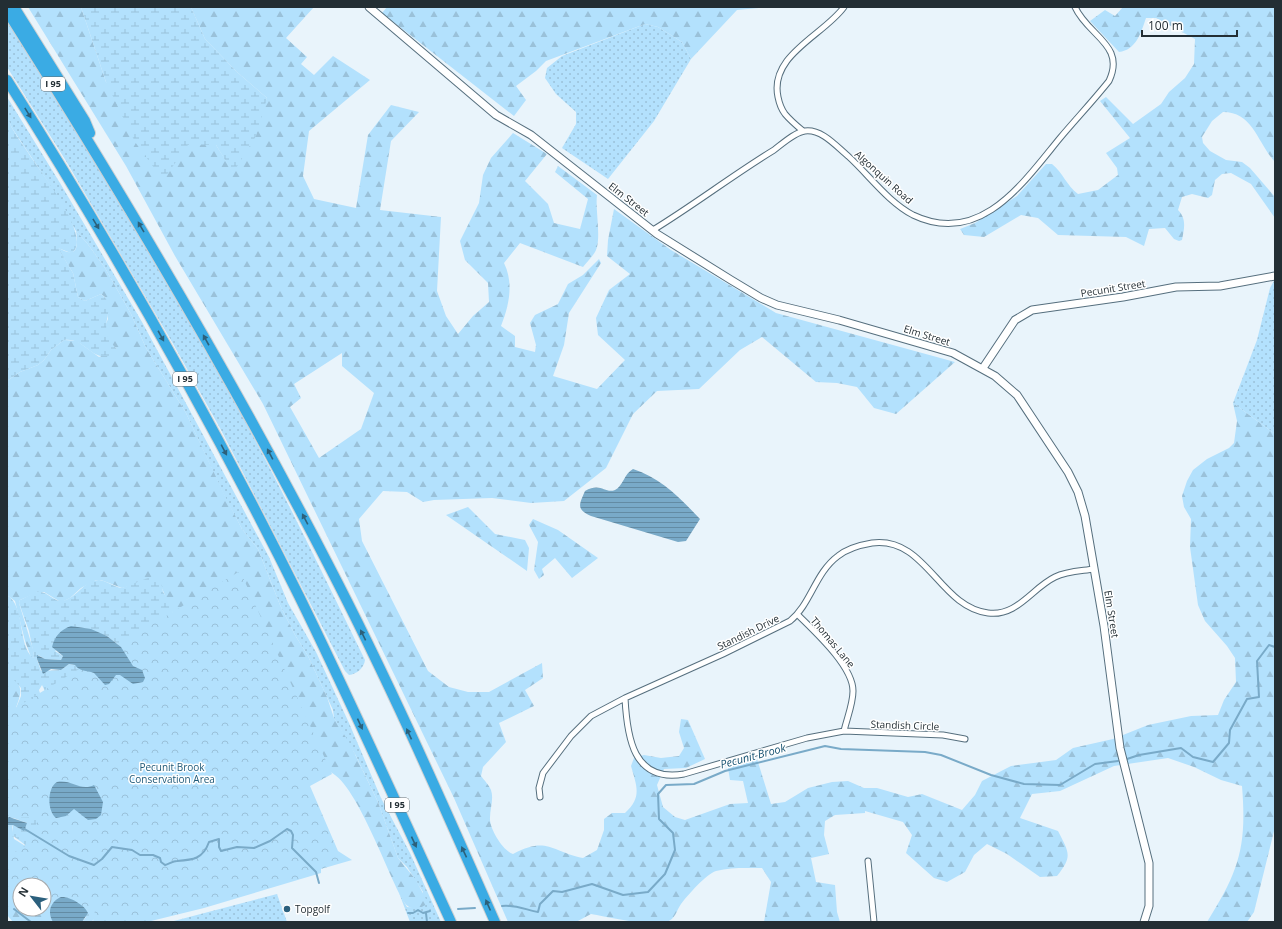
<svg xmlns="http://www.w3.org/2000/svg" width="1282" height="929" font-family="'Open Sans',sans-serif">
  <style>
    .grass { fill: url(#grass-dots) }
    .forest { fill: url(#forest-firs); fill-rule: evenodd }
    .wetland { fill: url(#wetland-marsh); fill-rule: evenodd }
    .park { fill: url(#park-crowns) }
    .water { fill: url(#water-rules) }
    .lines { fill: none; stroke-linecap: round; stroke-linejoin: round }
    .stream { stroke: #79aac8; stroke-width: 2 }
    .street-casing { stroke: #566f7e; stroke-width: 7 }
    .secondary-casing { stroke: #566f7e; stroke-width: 9 }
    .highway-casing { stroke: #cfd1d2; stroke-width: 12 }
    .street { stroke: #fff; stroke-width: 5 }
    .secondary { stroke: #fff; stroke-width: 7 }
    .highway { stroke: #3aabe4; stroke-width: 10 }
    .oneway { fill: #2c607a }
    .poi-dot { fill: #2c607d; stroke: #fff; stroke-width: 1.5 }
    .labels { text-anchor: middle; stroke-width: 3; stroke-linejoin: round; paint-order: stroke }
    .shield { fill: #fff; stroke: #656d71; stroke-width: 1 }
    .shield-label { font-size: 9px; font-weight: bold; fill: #232e34 }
    .street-label { font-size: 10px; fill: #232e34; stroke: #fff }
    .park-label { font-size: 10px; fill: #1e5978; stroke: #fff }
    .poi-label { font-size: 10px; fill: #232e34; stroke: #fff; text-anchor: start }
    .water-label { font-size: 11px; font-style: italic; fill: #175372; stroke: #fff }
  </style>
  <defs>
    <pattern id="grass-dots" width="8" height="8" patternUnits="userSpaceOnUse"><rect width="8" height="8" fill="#b3e1fd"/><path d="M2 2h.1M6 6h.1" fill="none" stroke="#9ac1d9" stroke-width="1.8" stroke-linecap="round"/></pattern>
    <pattern id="forest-firs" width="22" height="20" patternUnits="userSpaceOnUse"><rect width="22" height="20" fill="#b3e1fd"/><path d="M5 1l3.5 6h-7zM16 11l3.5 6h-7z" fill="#9ac1d9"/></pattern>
    <pattern id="wetland-marsh" width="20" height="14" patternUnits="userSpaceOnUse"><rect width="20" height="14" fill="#b3e1fd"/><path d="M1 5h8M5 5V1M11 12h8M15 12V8" fill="none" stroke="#9ac1d9"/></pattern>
    <pattern id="park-crowns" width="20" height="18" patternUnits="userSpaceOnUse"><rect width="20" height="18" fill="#b3e1fd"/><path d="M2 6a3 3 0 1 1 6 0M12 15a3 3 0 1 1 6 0" fill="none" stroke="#9ac1d9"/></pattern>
    <pattern id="water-rules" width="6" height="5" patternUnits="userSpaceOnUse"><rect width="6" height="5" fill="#79aac8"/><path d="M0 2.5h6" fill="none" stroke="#638ba3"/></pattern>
  </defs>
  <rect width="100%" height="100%" fill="#e9f4fb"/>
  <path class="grass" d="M7,19C84,142 160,266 230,393C278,481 321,570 365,660C364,668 357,674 349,675L345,671L221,430L172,342L66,161L7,67Z
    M645,24L658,27L682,42L691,59L654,121L608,179L562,148L576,124V112L556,94L545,78L547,68L562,56Z
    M7,97L60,183L142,322L269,557L288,603L316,652L349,723L381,798L410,853L441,922H410L399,893L407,907L418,908L423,892L407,867L398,858L378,802L356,756L334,718L333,710L308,656L295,635L280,605L258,549L242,529L225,497L186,413L146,348L131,314L105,268L87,243L76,231L48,182L12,128L7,117Z
    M1275,279V434L1233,403L1257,340L1270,288Z
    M277,894L287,922H170Z"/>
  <path class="forest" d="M28,7H81L106,82L188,145H216L233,172L267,98L237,72L205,39L191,7H314L286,38L307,57L301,64L314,75L333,56L370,80L309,131L303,176L314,199L356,208L368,135L391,105L419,112L391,141L380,210L441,217L437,291L446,316L458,334L473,316L489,302L488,283L465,260L460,241L479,203L483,175L491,158L513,133L547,154L525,181L548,204L554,223L580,229L588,199L555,172L558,166L597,195C595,210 602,241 595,252C592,257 587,262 583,267L520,243L504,263C514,283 509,306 501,326L515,336V347L535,352L536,345L530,323L535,315L558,304L568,284L583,275L599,259L601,263L569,313L564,345L553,376L597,389L625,360L598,335L596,318L609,290L630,274L607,256L608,240L614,209L671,250L776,313L955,362L896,414L874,408L857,387L837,383L816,382L762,337L740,350L699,389L657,391L633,414L606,468L564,501L531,503L492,498L434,500L423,502L407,492L383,491L359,519L362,541L428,671L449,687L468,692H489L542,663L543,678L525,690L534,706L499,723L506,742L483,767L481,776C484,780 489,785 491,790C494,799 490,808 490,818C489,828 503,851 513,854C547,836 550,851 583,858L597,850L604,830V819L612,813H625C642,797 637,787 631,766L634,758L644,755L661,758L679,756L684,748L679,732L681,719L688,720L705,759L686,768L664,769L657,785L663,807L675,817L685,820L730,804L748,803L743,781L730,780L728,768L757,759L771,804L785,802L808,788L832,782L848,781L864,788H877L908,797L922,794L962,810L975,795L982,781L1011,766L1056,760L1073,748L1113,739L1148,725L1191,716L1218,715L1224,700L1236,682L1235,658L1227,646L1205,621L1198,605L1190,547L1191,519L1184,507L1182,496L1187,481L1193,470L1207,459L1229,448L1234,443L1237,421L1233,403L1275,434V827L1254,912L1247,922H1207C1239,871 1247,847 1242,786L1221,780L1194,767L1168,758L1114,766L1060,791L1032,794L1020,818L1058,831C1069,853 1073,856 1057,876L1040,877L1007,854L987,844L974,855L965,872L947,882L934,878L906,853L912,835L903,822L865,811V813L835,815L825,821L824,835L829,854L811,858L816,882L835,885L837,912L840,922H764L771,882L762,868C747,868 731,867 716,871C706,874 688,895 681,904C676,911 676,919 666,922C650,927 608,917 591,914L576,922H508L454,798L263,404L175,256L126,166ZM342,353V366L374,393L361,429L319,458L290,407L301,398L294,384Z
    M387,7H769L737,10L691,59L682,42L658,27L645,24L546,61L536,71L516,86L526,100L514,116L382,13Z
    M1123,7H1275V162C1257,142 1253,112 1223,112L1212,121L1202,137L1203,143L1210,151L1226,160L1242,162L1250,168L1275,197V218L1251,184L1231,173L1222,174L1215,180L1212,195L1208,198L1192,194L1182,197L1178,210C1187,219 1184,229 1182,240L1179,241L1174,239L1165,228L1149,229L1144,246L1126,237L1058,235L1038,218L1021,215L984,237L964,235L960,229L975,223L1017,196L1046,164H1052C1063,173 1067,186 1078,194L1098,190L1118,175L1117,168L1106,153L1130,138L1100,101L1106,97L1133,124L1161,104L1169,92L1185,78L1194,64L1195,39L1156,18H1146C1141,33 1136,50 1119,52L1090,21L1105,10L1115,16Z
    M76,231L87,243L105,268L131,314L146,348L186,413L225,496L242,529L258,549L280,605L295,635L308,656L327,697L334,718L350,744L378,802L398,858L416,880L428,903C420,910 410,911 404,902C387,874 356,780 328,771L201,679L161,586L137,584L122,588L101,580H96L81,588L70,598L64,601H59L44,592H38L20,600L19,603L33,649L34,656L33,658L31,657L25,641L15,601L7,595V381L20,372L38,365L44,360L51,350L64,340L77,341L99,357L117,349L110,343L106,335L105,326L108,319L105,297L101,294L85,301L78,297L73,273L57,247C76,259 79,249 76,231Z
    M468,507L495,534L525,540L529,548L527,571L446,515Z
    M533,519L558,530L598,558L572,578L555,558L542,569L544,575L539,579L534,570L538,542L529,525Z
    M7,674C28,687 19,696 14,714C11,725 9,737 7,748Z
    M11,824L13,825L12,827L14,839L43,857L53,922H13L7,915V825ZM20,885H44V909H20Z"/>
  <path class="wetland" d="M81,7H191L205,39L237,72L267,98L256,136L233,173L216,145H188L163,180L135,142L106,82Z
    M7,117C10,121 10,124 12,128C17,137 24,146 29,154C39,170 95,240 71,253L58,248L73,273L78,297L85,301L101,294C121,309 92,326 117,349V353C91,366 87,337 64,340L51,350L44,360L38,365L20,372L7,381Z
    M153,576L157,577L161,582L163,592L171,604L173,615L99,915L91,922H82L86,917L28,847L12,835L13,825L21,829L27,823L11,817L7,819V748L14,713L21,696V688L16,682L7,674V595C26,607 17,644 33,658L34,656L29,631L19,603L20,600C26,598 31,593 37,592C47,590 53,602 62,601C76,599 84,580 99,580C107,581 114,587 122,588ZM84,628L107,636L121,647L75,665L69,664L61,670L41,671L37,659L38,655L45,659L61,660L63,656L55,651ZM42,685L46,693L45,709L39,690Z"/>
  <path class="park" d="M240,571L332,774L310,786L338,851L352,860L321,869V873L204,908L147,922H93L95,910C73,918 64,924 44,909V885H20V892L8,883L7,861L10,854L23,849L40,817L7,818V713Z"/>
  <path class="water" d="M633,469C661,478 680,498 700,519L686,541L678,542L591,516C576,509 579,505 585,491C601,482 605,494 615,490C623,486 624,474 633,469Z
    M71,626L91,629L107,636L121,647L133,666L142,670L145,678L143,682L133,684L120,675H116L109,684L105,685L94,673C86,670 80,672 75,665L69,664L61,670L51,669L43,674L37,659V655L45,659L61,660L63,656L52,647C55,636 60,630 71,626Z
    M57,782C71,779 81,792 94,785L103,802L101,815L96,819L88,820L74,809L66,816L56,818C47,811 47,788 57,782Z
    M9,817L27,823L24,831L13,825H7V819Z
    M61,897C69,896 85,905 88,913L82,922H53C47,912 50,902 61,897Z"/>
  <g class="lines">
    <path class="stream" d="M1127,759L1139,755L1181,748L1193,757L1213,762L1229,743L1230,730L1247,699L1259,697L1257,661L1269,645L1275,647
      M23,828L69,856L94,865L102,859L112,847L132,850L140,855H153L160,858L161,862L165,865C169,864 173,861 177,861C193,860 203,859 209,842L219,839V847L221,851L237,847L254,848L270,841L287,829L291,831L293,835L292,848L316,872L319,883
      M502,906C513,904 527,910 538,912L540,904L553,891L562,892L592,884L623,895L648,892L665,874L675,850L673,833L659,819L658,794L666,785L694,784L725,771L825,746L841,749L925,752L941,755L991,775L1024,784L1060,785L1095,764L1118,761
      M14,909L31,922
      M458,909L475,908
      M408,913H413L418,910L423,913L430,911
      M426,913L427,922"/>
    <g class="street-casing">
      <path id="street" d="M803,131C797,126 790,120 785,114C782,110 779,102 778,97C769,55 824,35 844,7
        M653,230C694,205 733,175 774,150C782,144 795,132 805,131C822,129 836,146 848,156C869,175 888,202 913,215C980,247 1023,183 1060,138C1076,119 1093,101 1109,81C1126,45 1088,36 1075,7
        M797,614C814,631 853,666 853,691C853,704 847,718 844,731
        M965,739L943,735L844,731L807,738L684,774C633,783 627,737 625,698L723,654L790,621C811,604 815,573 838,556C848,548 860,545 872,543C926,536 939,607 988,613C1017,617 1032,588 1055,577C1067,571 1082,571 1094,569
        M540,797L539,788L543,773L571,736L591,716L625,698
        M868,861L874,922"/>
    </g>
    <g class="secondary-casing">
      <path id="secondary" d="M369,7L496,115L531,135L657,234L731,280L761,298L777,305L839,320L953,353L995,376L1017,395L1068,472L1078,492L1085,516L1104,626L1120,748L1149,863V906L1144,922
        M983,368L1015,320L1032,310L1123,297L1176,287L1220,286L1275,276"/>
    </g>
    <g class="highway-casing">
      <path id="highway" d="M14,7L85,121L90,133
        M7,11C121,191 230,374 328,564C389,681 442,802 495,922
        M7,80C113,247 211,419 299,596C352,704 401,813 451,922"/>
    </g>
    <use href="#street" class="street"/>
    <use href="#secondary" class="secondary"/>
    <use href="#highway" class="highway"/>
  </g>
  <defs><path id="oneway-solid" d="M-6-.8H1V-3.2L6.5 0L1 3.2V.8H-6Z"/></defs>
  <g class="oneway">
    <use href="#oneway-solid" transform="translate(28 113) rotate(58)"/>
    <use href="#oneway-solid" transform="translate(96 224) rotate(59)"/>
    <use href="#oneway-solid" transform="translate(141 227) rotate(-120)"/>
    <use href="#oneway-solid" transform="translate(161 336) rotate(61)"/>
    <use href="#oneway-solid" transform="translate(206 340) rotate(-119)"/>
    <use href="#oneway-solid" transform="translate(224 450) rotate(62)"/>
    <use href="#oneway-solid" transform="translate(270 454) rotate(-118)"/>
    <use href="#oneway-solid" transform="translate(305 519) rotate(-118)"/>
    <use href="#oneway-solid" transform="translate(363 635) rotate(-116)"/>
    <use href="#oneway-solid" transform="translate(360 724) rotate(65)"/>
    <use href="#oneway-solid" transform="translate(409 734) rotate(-115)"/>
    <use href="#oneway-solid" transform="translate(414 842) rotate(65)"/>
    <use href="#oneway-solid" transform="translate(464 852) rotate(-115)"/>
    <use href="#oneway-solid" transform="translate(488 905) rotate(-114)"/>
  </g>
  <circle class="poi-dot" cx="287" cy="909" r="4"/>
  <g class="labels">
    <g class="shield">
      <rect x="41" y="77" width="24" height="14" rx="3"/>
      <rect x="173" y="372" width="24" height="14" rx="3"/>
      <rect x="385" y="798" width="24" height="14" rx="3"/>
    </g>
    <g class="shield-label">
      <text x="53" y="87">I 95</text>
      <text x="185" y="382">I 95</text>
      <text x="397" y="808">I 95</text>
    </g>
    <g class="street-label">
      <text transform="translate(884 177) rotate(42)" y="4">Algonquin Road</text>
      <text transform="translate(629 199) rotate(38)" y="4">Elm Street</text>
      <text transform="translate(1113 288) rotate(-9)" y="4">Pecunit Street</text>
      <text transform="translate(927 335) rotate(17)" y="4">Elm Street</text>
      <text transform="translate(1112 614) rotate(81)" y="4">Elm Street</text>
      <text transform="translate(748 632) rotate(-26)" y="4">Standish Drive</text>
      <text transform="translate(833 642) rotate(50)" y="4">Thomas Lane</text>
      <text transform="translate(905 725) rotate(2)" y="4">Standish Circle</text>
    </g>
    <g class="park-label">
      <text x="172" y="771">Pecunit Brook<tspan x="172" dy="12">Conservation Area</tspan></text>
    </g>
    <g class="poi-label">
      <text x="295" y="913">Topgolf</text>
    </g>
    <g class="water-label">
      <text transform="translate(753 756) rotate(-15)" y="4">Pecunit Brook</text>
    </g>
  </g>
  <rect width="1282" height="929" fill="none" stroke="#232e34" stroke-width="16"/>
  <g transform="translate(32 897) rotate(301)"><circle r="19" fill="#ffffff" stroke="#a7abae"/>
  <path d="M0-3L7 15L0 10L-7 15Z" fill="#2c607d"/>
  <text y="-6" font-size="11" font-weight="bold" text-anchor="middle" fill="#232e34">N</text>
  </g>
  <path d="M1142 30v6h95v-6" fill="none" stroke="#232e34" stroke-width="2"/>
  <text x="1148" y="30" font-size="12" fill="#232e34" stroke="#ffffff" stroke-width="3" paint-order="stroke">100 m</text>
</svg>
